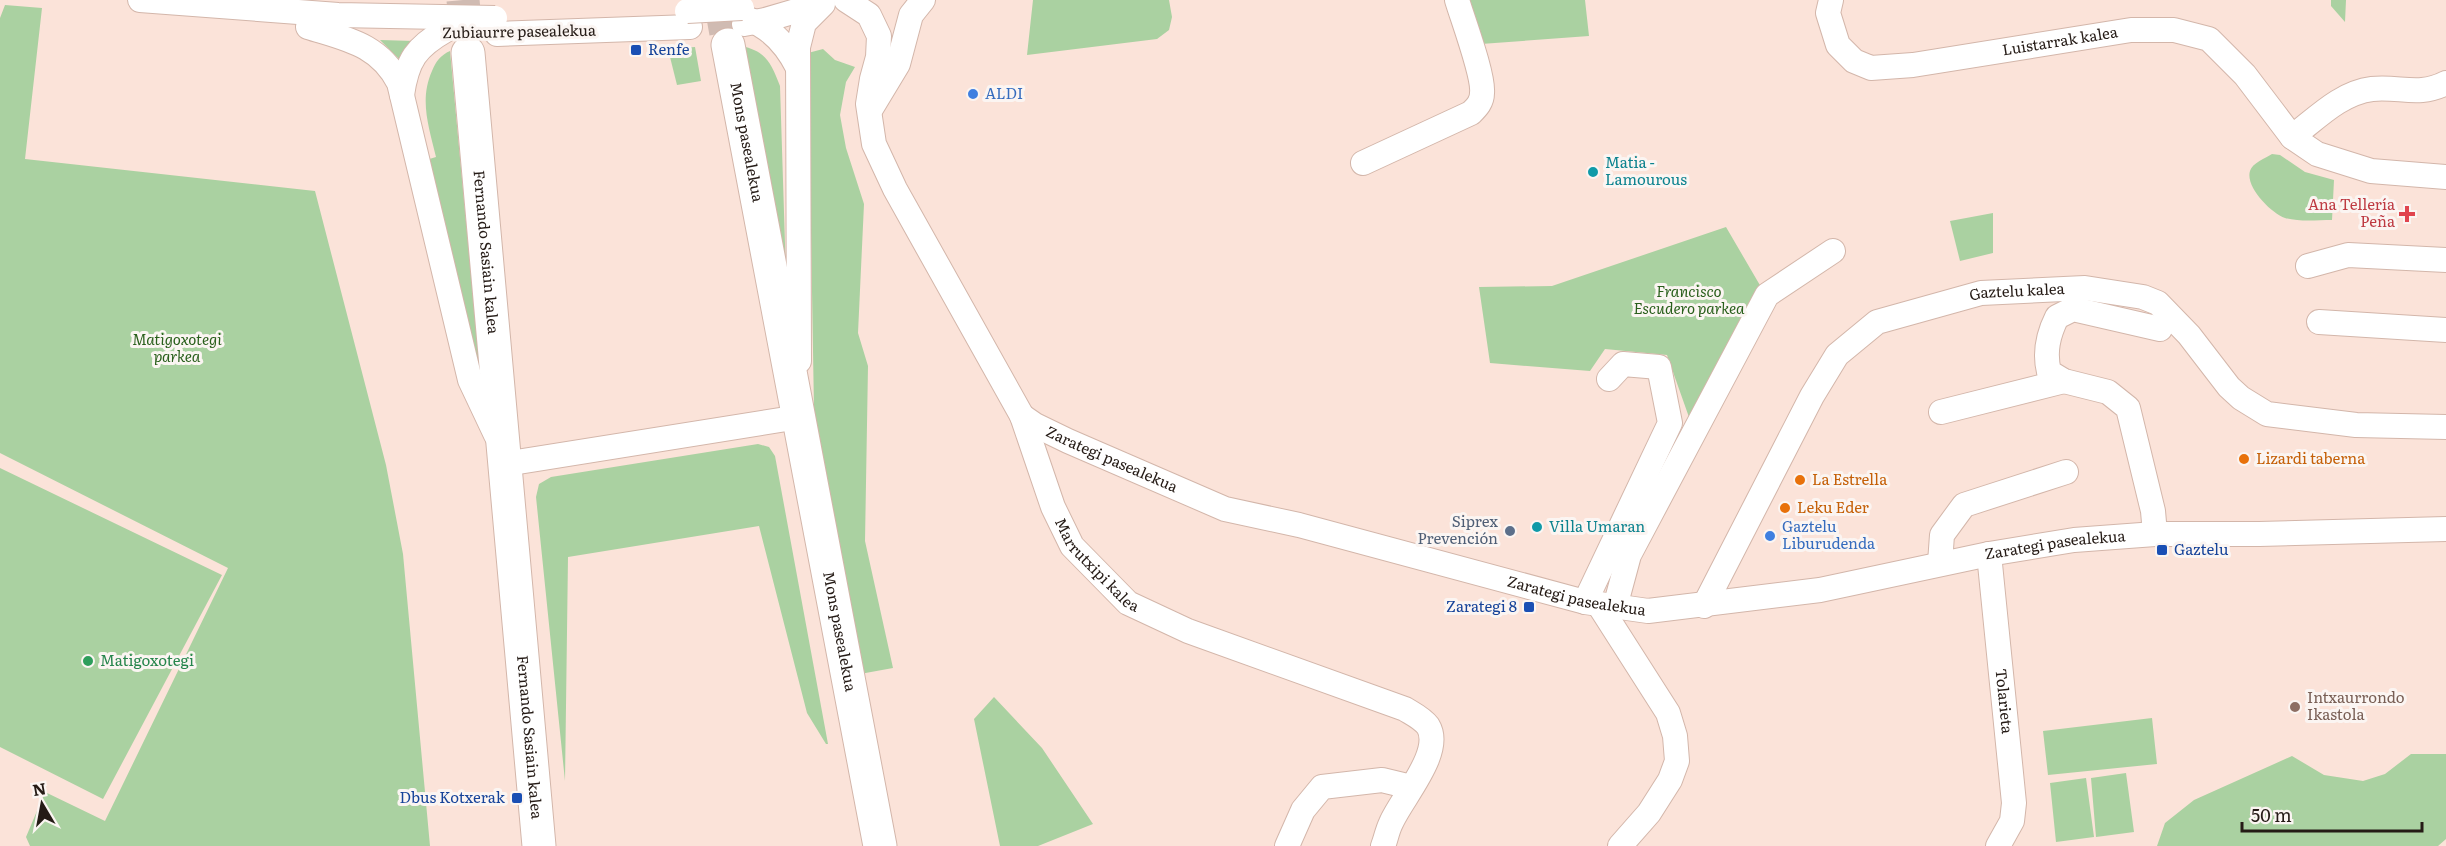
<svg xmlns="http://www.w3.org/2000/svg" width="2446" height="846" font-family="Literata,serif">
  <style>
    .green { fill: #aad1a1 }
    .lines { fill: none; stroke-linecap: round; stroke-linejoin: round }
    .secondary-tunnel { stroke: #d0bbb2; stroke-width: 33; stroke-dasharray: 33 16; stroke-linecap: butt }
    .street-casing { stroke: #d3b6aa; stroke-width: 26 }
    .secondary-casing { stroke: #d3b6aa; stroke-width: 35 }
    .street { stroke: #fff; stroke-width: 24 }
    .secondary { stroke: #fff; stroke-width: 33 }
    .street-bridge-casing { stroke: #d3b6aa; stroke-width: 26; stroke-linecap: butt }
    .street-bridge { stroke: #fff; stroke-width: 24 }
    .transit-dot { fill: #1a4fb4; stroke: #fbf5f2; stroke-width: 2 }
    .shop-dot { fill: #3f7fe0; stroke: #fbf5f2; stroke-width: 2 }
    .culture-dot { fill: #0f9aa8; stroke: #fbf5f2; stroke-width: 2 }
    .health-dot { fill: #e0444e; stroke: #fbf5f2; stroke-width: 2 }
    .food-dot { fill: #e8710a; stroke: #fbf5f2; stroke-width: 2 }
    .service-dot { fill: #5c6f8a; stroke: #fbf5f2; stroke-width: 2 }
    .leisure-dot { fill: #2e9e5b; stroke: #fbf5f2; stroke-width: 2 }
    .education-dot { fill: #8d6e63; stroke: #fbf5f2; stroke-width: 2 }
    .labels { text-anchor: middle; stroke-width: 6; stroke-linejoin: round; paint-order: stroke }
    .street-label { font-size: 15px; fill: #251b16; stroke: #fbf5f2 }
    .transit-label { font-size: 15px; fill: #164399; stroke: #fbf5f2; text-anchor: start }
    .shop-label { font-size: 15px; fill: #366cbe; stroke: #fbf5f2; text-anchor: start }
    .culture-label { font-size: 15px; fill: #0d838f; stroke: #fbf5f2; text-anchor: start }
    .health-label { font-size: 15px; fill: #be3a42; stroke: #fbf5f2; text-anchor: end }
    .park-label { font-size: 15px; font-style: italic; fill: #295f1b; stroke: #fbf5f2 }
    .food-label { font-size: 15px; fill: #c56008; stroke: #fbf5f2; text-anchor: start }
    .service-label { font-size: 15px; fill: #4e5e75; stroke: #fbf5f2; text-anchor: end }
    .leisure-label { font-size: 15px; fill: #27864d; stroke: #fbf5f2; text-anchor: start }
    .education-label { font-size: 15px; fill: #785e54; stroke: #fbf5f2; text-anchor: start }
  </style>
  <rect width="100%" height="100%" fill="#fbe3d9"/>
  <path class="green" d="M1033,0H1169L1172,17L1169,30L1157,39L1027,55Z
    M1468,0H1585L1589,36L1481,44Z
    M2331,0H2346L2345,22L2331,6Z
    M5,5L42,8L25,159L315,191L386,465L403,554L430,846H30L26,837L45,792L105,821L228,568L0,453V18Z
    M380,40L414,41L400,60Z
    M741,46C766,51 771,63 780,86L786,275Z
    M695,47L701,81L677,85L668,49Z
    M823,49L835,60L855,67L846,82L840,115L846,148L864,204L858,333L868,366L865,541L893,668L860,674L814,410L808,53Z
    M450,51L481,381L426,160L436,157C429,127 419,100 432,71C436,61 441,55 450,51Z
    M2272,154L2280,155L2305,172L2334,180L2332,220C2317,220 2300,222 2285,218C2271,213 2245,187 2250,171C2252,163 2266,158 2272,154Z
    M1993,213V253L1960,261L1950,221Z
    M1726,227L1761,287L1690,420L1667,355L1605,349L1590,371L1490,363L1479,287L1552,286Z
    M758,444L769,447L775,456L828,744H826L807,713L759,526L568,557L565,781L536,497L539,484L551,477Z
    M0,468L222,575L103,799L0,747Z
    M994,697L1042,748L1093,824L1038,846H1000L974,719Z
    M2152,718L2157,764L2048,775L2043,731Z
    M2411,754H2446V839L2438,846H2157L2165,823L2194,800L2292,756L2324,775L2363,781L2385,774Z
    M2126,773L2134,832L2096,837L2091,778Z
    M2086,778L2094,837L2056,842L2050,783Z"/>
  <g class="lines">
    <path class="secondary-tunnel" d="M463,0L468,53
      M720,0L728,45"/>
    <g class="street-casing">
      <g id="street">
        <path d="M140,0L338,15L442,17"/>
        <path id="s1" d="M846,0L869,15L879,36L878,57L872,79L868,104L874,144L895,189L1022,416L1053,507L1072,546L1128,603L1188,631L1405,709C1413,714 1422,718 1428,726C1444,752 1401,799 1391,823C1387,831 1386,839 1383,846"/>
        <path id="s2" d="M1831,0L1828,13L1838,45L1854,61L1871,68L1913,65L2131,30H2174L2209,39L2245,75L2292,137L2317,154L2371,171L2446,177"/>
        <path d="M748,19C772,28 787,46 798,68"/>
        <path d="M744,24L765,20L820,4"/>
        <path d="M308,27C346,39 379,44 399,83L470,380L496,435"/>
        <path d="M497,34L690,27"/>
        <path d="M402,95C407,60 416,47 446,30"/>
        <path d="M872,107L898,64L911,15L923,0"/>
        <path d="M2292,137C2316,119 2340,93 2372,89C2400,86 2419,97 2446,83"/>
        <path d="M1363,163L1471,113C1477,107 1482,102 1482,93C1484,76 1463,20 1457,0"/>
        <path d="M2308,266L2348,255L2446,260"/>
        <path d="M2319,322L2446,330"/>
        <path d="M799,361L798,47L804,23L823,4"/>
        <path d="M1941,412L2064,381"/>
        <path id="s3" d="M1022,416L1035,425L1068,441L1225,509L1299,525L1585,602L1648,611L1820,590L1989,554L2074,540L2155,534H2259L2446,529"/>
        <path d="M505,464L799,417V402"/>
        <path d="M2155,534L2153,511L2128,408L2108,392L2064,381L2049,372C2044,352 2048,335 2057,317L2073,309L2160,329"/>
        <path id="s4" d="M1989,554L2014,803L2012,821L1998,846"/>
        <path d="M1940,563L1942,535L1964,505L2066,472"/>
        <path d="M1585,602L1670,423L1659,367L1623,364L1609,379"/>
        <path d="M1599,605L1668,713L1675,736L1677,761L1670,780L1649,813L1620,846"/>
        <path id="s5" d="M1704,606L1812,396L1837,355L1877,322L1981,293L2085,288L2143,297L2158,303L2189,335L2229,387L2241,398L2267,414L2356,425L2446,427"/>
        <path d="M1615,607L1629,555L1767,295L1833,251"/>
        <path d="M1287,846L1303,810L1322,787L1382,780L1411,787"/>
      </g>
    </g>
    <g class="secondary-casing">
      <g id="secondary">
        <path id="s6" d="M728,45L880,846"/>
        <path id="s7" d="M468,53L539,846"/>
      </g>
    </g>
    <use href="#street" class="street"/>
    <use href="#secondary" class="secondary"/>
    <g class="street-bridge-casing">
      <path id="street-bridge" d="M687,11L742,8
        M442,17L495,18"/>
    </g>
    <use href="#street-bridge" class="street-bridge"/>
  </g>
  <g class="transit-dot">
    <rect x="630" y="44" width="12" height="12" rx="3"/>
    <rect x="2156" y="544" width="12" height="12" rx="3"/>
    <rect x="1523" y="601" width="12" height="12" rx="3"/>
    <rect x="511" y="792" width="12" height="12" rx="3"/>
  </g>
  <g class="shop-dot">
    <circle cx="973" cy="94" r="6"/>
    <circle cx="1770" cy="536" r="6"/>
  </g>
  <g class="culture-dot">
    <circle cx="1593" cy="172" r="6"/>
    <circle cx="1537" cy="527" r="6"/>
  </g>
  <path class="health-dot" d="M2404 205h6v6h6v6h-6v6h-6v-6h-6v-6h6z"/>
  <g class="food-dot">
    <circle cx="2244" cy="459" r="6"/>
    <circle cx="1800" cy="480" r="6"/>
    <circle cx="1785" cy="508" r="6"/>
  </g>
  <circle class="service-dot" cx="1510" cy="531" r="6"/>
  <circle class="leisure-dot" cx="88" cy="661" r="6"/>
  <circle class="education-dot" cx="2295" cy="707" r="6"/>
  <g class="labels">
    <g class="street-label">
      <text transform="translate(519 32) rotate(-1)" y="5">Zubiaurre pasealekua</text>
      <text dy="5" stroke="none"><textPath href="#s2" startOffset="279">Luistarrak kalea</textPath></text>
      <text dy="5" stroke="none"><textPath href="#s6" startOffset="99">Mons pasealekua</textPath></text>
      <text dy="5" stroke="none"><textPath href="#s7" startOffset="200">Fernando Sasiain kalea</textPath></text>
      <text dy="5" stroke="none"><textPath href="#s5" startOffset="480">Gaztelu kalea</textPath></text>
      <text dy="5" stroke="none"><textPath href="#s3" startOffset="100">Zarategi pasealekua</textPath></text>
      <text dy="5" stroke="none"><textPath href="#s3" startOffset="1072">Zarategi pasealekua</textPath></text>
      <text dy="5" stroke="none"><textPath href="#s1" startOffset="640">Marrutxipi kalea</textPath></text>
      <text dy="5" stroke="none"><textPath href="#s3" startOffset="586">Zarategi pasealekua</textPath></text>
      <text dy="5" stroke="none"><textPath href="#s6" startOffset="597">Mons pasealekua</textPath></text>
      <text dy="5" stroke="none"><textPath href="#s4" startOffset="148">Tolarieta</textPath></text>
      <text dy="5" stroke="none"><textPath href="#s7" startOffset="687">Fernando Sasiain kalea</textPath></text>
    </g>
    <g class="transit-label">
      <text x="648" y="55">Renfe</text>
      <text x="2174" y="555">Gaztelu</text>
      <text x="1517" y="612" text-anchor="end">Zarategi 8</text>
      <text x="505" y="803" text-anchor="end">Dbus Kotxerak</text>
    </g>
    <g class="shop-label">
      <text x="985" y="99">ALDI</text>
      <text x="1782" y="532">Gaztelu<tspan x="1782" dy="17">Liburudenda</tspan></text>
    </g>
    <g class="culture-label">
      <text x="1605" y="168">Matia -<tspan x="1605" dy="17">Lamourous</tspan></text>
      <text x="1549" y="532">Villa Umaran</text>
    </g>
    <g class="health-label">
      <text x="2395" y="210">Ana Tellería<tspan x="2395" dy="17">Peña</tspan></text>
    </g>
    <g class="park-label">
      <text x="1689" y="297">Francisco<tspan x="1689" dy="17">Escudero parkea</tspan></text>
      <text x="177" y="345">Matigoxotegi<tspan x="177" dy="17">parkea</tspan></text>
    </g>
    <g class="food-label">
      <text x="2256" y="464">Lizardi taberna</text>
      <text x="1812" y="485">La Estrella</text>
      <text x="1797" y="513">Leku Eder</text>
    </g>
    <g class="service-label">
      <text x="1498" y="527">Siprex<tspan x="1498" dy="17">Prevención</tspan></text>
    </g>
    <g class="leisure-label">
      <text x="100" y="666">Matigoxotegi</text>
    </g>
    <g class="education-label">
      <text x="2307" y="703">Intxaurrondo<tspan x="2307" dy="17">Ikastola</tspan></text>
    </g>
  </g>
  <g transform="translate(42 804) rotate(350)" stroke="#fbf5f2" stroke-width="4.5" paint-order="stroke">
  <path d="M0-4.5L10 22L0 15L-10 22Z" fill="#251b16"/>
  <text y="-9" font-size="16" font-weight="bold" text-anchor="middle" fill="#251b16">N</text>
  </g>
  <path d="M2242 822v9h180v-9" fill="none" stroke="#251b16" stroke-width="3"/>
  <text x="2251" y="822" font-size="18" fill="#251b16" stroke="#fbf5f2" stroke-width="4.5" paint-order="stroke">50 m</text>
</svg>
